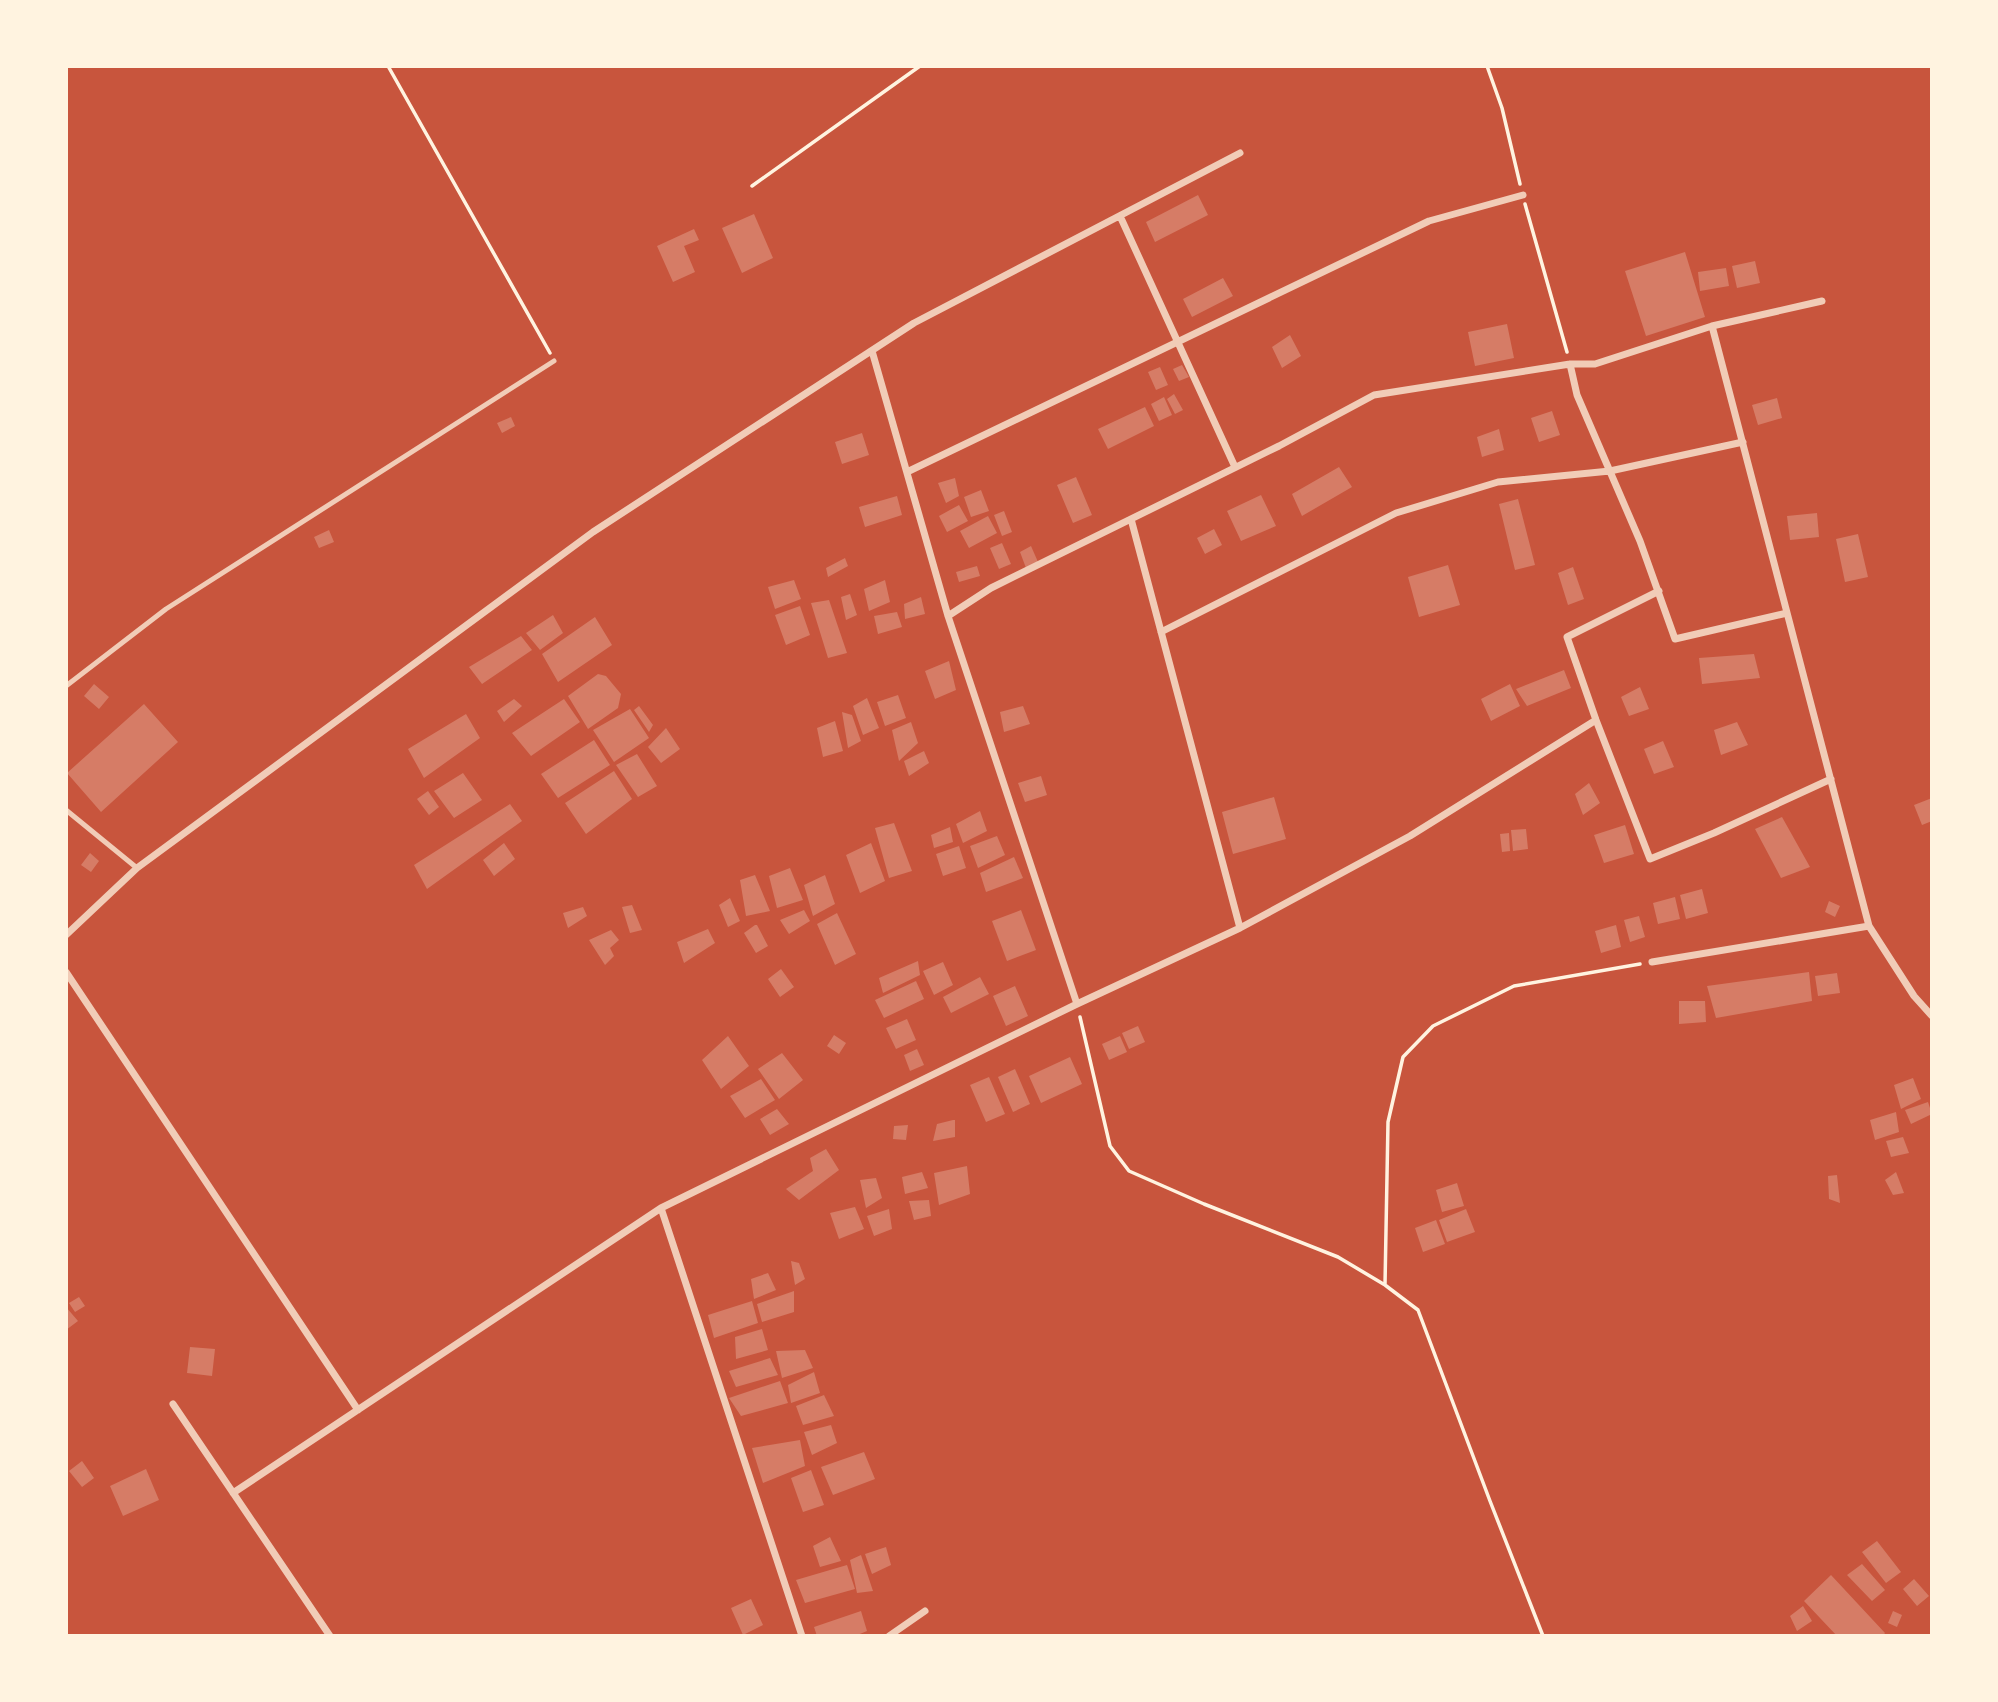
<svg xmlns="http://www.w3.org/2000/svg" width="1998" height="1702" font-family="'Golos Text',sans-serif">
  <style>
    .building { fill: #d67c66 }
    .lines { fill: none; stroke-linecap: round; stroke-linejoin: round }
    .path { stroke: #fff3e0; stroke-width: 3.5 }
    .service { stroke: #f1ccb7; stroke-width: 5 }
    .minor { stroke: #f1ccb7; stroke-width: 7 }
  </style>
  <rect width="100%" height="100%" fill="#c8553d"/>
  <path class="building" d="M1198,195L1208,215L1155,242L1146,222Z
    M754,214L773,258L742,273L722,228Z
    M694,229L699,240L684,246L695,272L673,282L657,246Z
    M1685,252L1705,317L1646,336L1625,271Z
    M1755,261L1760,283L1737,288L1732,266Z
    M1726,268L1729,286L1700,291L1698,272Z
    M1223,278L1233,296L1192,317L1183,299Z
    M1507,324L1514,358L1475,366L1468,332Z
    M1290,335L1301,356L1282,368L1272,347Z
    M1182,365L1189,377L1179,381L1173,369Z
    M1160,367L1168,385L1156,390L1148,372Z
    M1174,394L1183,410L1175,414L1167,399Z
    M1164,397L1172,415L1159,421L1151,404Z
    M1777,398L1782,418L1758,425L1752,405Z
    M1145,407L1154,426L1108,449L1098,429Z
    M1552,411L1560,435L1539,442L1531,418Z
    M511,417L515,426L502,433L497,423Z
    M1499,429L1504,450L1482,457L1477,437Z
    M862,433L869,455L842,464L835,442Z
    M1339,467L1352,487L1302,516L1292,494Z
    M1076,477L1092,515L1073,523L1057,485Z
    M955,478L959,496L946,503L938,483Z
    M981,490L989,511L971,517L964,497Z
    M1261,495L1276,526L1241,541L1227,511Z
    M897,496L902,515L865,527L859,507Z
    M1518,499L1535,565L1515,570L1499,504Z
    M959,505L968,521L947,532L939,516Z
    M1004,511L1012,532L1002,536L994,515Z
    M1817,513L1819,537L1790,540L1787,516Z
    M988,516L997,533L969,548L960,531Z
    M1214,529L1222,545L1205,554L1197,538Z
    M329,530L334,542L319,548L314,537Z
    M1858,534L1868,577L1845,582L1836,539Z
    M1002,543L1011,564L999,569L990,548Z
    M1031,546L1038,562L1026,568L1020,552Z
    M845,558L848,566L828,577L826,568Z
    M1448,565L1460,605L1419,617L1408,577Z
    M977,566L980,576L959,582L956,572Z
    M1573,567L1584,599L1568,605L1558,573Z
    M794,580L801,599L775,609L768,587Z
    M885,580L890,602L869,611L864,589Z
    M850,594L857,615L846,620L841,597Z
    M921,597L925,614L905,619L904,604Z
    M829,600L847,653L828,658L811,603Z
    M800,606L810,635L786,645L775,615Z
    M897,612L902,627L878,634L874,616Z
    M553,615L563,633L540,650L526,633Z
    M595,617L612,645L558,682L542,654Z
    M521,636L532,650L482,684L469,667Z
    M1754,654L1760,678L1702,684L1699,658Z
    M949,661L956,690L935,699L925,671Z
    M1564,670L1571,688L1527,706L1516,689Z
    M598,674L606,676L621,694L618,708L588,729L568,696Z
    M94,684L109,697L99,709L84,696Z
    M1510,684L1520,706L1491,721L1481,699Z
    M1640,687L1649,709L1629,716L1621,697Z
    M898,695L906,718L885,726L877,702Z
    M867,698L879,728L863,735L853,706Z
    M514,699L522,706L504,722L497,711Z
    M564,699L580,722L531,756L512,733Z
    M144,704L178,742L101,812L67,773Z
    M639,706L653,725L649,732L634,710Z
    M1023,706L1030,724L1004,732L1000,712Z
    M630,709L649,738L614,762L593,730Z
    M842,712L852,715L861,741L848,748Z
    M466,714L480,738L424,778L408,749Z
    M835,721L843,751L823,757L817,728Z
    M911,722L918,743L899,761L892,730Z
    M1737,722L1748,745L1721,755L1714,730Z
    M666,728L680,749L661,763L648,747Z
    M594,740L610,765L558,798L541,774Z
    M1663,741L1674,767L1654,774L1644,749Z
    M924,751L929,763L909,776L904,761Z
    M637,754L657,786L638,797L616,765Z
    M614,771L632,799L586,834L565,803Z
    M463,773L482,800L454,818L434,791Z
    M1041,776L1047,795L1025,802L1018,783Z
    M1589,783L1600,803L1583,815L1575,794Z
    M428,791L439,807L429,815L417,799Z
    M1274,797L1286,839L1233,854L1222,812Z
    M1932,798V821L1922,825L1914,805Z
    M510,804L522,821L427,889L414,865Z
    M980,811L987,831L963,843L956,824Z
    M1782,817L1810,867L1781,878L1755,829Z
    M894,823L912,871L889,878L875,828Z
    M1625,825L1634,854L1604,863L1594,835Z
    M950,827L953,842L934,848L931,835Z
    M1526,829L1528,849L1513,851L1511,830Z
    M1509,833L1510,851L1502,852L1500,834Z
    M997,836L1005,855L978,868L970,846Z
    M504,843L515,859L494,876L483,860Z
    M871,843L885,881L860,893L846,855Z
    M959,846L966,868L943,876L936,854Z
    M90,853L99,861L91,872L81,865Z
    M1014,857L1023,878L986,892L980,873Z
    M790,868L803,900L777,908L769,876Z
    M755,875L770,911L746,916L740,880Z
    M825,875L835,904L813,916L804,885Z
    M1702,889L1708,913L1686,919L1680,895Z
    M1675,897L1680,919L1658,924L1653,903Z
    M730,898L740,921L728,927L719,905Z
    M1829,901L1840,906L1835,917L1825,912Z
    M632,905L642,930L630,933L622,907Z
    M583,907L587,916L568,928L563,913Z
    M804,910L810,921L789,934L780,920Z
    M1021,910L1036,950L1007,961L992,921Z
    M837,913L856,954L835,965L817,924Z
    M1639,916L1645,937L1630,942L1624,920Z
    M755,925H757L768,946L756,953L744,933Z
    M1616,925L1621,947L1601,953L1595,931Z
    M708,929L715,943L684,963L677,942Z
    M611,930L619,940L610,948L614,956L605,965L589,940Z
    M918,961L920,975L883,993L879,978Z
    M943,962L953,985L934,995L923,971Z
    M781,969L794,987L780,997L768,979Z
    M1809,972L1812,1001L1716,1018L1707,986Z
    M1837,973L1840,993L1818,996L1815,976Z
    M980,977L989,994L951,1013L943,997Z
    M916,981L924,999L884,1018L875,1000Z
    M1015,986L1028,1016L1006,1026L993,996Z
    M1679,1001H1705L1706,1022L1679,1024Z
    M907,1019L916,1040L896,1049L886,1028Z
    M1138,1026L1145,1042L1129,1049L1122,1033Z
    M834,1035L846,1043L839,1054L827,1046Z
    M728,1036L749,1066L721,1089L702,1060Z
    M1120,1036L1127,1052L1109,1060L1102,1044Z
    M917,1049L924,1065L910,1071L904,1055Z
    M782,1053L803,1080L779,1099L758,1069Z
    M1070,1057L1082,1084L1041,1103L1029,1076Z
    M1015,1069L1030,1104L1013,1112L998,1077Z
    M989,1077L1005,1114L986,1122L970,1085Z
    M1913,1078L1921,1099L1901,1109L1894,1085Z
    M761,1079L775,1100L745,1118L730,1096Z
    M1928,1102L1932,1114L1911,1124L1905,1110Z
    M777,1109L789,1124L770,1135L760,1119Z
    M1896,1112L1899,1132L1875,1140L1870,1120Z
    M953,1120H955V1137L933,1141L937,1124Z
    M908,1125L906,1140L893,1139L894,1126Z
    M1903,1137L1909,1153L1891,1157L1886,1141Z
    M826,1149L839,1170L799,1200L786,1189L813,1171L810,1158Z
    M967,1166L970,1194L939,1205L934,1173Z
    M922,1172L928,1188L905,1194L902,1177Z
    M1896,1172L1904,1193L1893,1195L1885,1180Z
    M1837,1175L1840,1203L1829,1199L1828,1176Z
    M876,1178L882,1198L866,1208L860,1180Z
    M1457,1183L1464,1206L1442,1212L1436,1190Z
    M929,1200L931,1216L914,1220L909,1201Z
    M855,1207L864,1229L839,1239L830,1213Z
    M889,1209L892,1229L874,1236L867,1216Z
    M1466,1209L1475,1232L1447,1242L1439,1220Z
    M1436,1220L1445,1244L1423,1252L1415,1228Z
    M791,1261L799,1263L805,1279L795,1285Z
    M768,1273L776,1290L754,1299L751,1279Z
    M794,1291V1312L762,1322L757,1304Z
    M79,1297L85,1306L75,1312L69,1303Z
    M752,1301L758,1323L714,1338L708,1315Z
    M66,1307L78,1321L66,1330Z
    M762,1329L768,1350L736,1359L735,1337Z
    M190,1347L215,1349L212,1376L187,1373Z
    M805,1350L813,1368L782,1378L776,1351Z
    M770,1358L778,1375L736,1387L729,1371Z
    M814,1372L820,1393L791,1403L788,1385Z
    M780,1381L788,1403L741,1416L729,1398Z
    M824,1395L834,1416L803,1425L796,1406Z
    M831,1425L837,1443L812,1455L804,1432Z
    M800,1440L805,1466L763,1483L752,1448Z
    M864,1452L875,1479L833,1495L821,1467Z
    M82,1461L94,1478L82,1487L69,1471Z
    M146,1469L159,1500L123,1516L110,1486Z
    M811,1470L824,1505L803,1512L791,1478Z
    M830,1537L841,1561L820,1567L813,1546Z
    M1877,1541L1901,1572L1886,1583L1862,1552Z
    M886,1547L891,1565L872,1574L865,1554Z
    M861,1555L873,1591L857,1593L850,1560Z
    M1862,1564L1885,1590L1872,1601L1847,1575Z
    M847,1565L855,1589L805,1603L796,1580Z
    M1831,1575L1885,1633L1883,1636H1837L1804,1601Z
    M1914,1579L1929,1596L1917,1606L1903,1589Z
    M751,1599L763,1625L743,1635L731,1608Z
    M1803,1606L1812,1621L1797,1631L1790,1616Z
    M861,1611L867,1631L855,1636H817L814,1627Z
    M1893,1611L1902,1615L1897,1627L1888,1623Z"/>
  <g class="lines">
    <path class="path" d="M388,66L550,353
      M1487,66L1502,108L1520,184
      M752,186L920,66
      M1525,204L1567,352
      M1080,1017L1110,1146L1129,1171L1204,1204L1338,1257L1385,1285L1418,1310L1490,1501L1543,1636
      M1385,1285L1388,1122L1403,1057L1433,1026L1514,986L1640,964"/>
    <path class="service" d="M66,686L166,609L554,361
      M66,810L137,868"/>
    <path class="minor" d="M1120,216L1235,467
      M1712,326L1869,926L1914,996L1932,1016
      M872,351L948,616L1077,1004
      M1570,364L1577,395L1640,541L1675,639L1787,613
      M907,472L1429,221L1523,195
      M1131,519L1240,928
      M1659,591L1567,637L1596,720L1650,859L1714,833L1831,779
      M948,616L991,588L1279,446L1374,395L1570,364H1595L1712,326L1822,301
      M1161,632L1396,513L1498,482L1610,471L1743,442
      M66,935L137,868L593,532L914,323L1240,153
      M1652,962L1869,926
      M66,972L358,1410
      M661,1208L802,1636
      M173,1404L330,1636
      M233,1493L661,1208L1077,1004L1240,928L1410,836L1596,720
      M889,1636L925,1611"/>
  </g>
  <rect width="1998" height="1702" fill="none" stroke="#fff3e0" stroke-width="136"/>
</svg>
